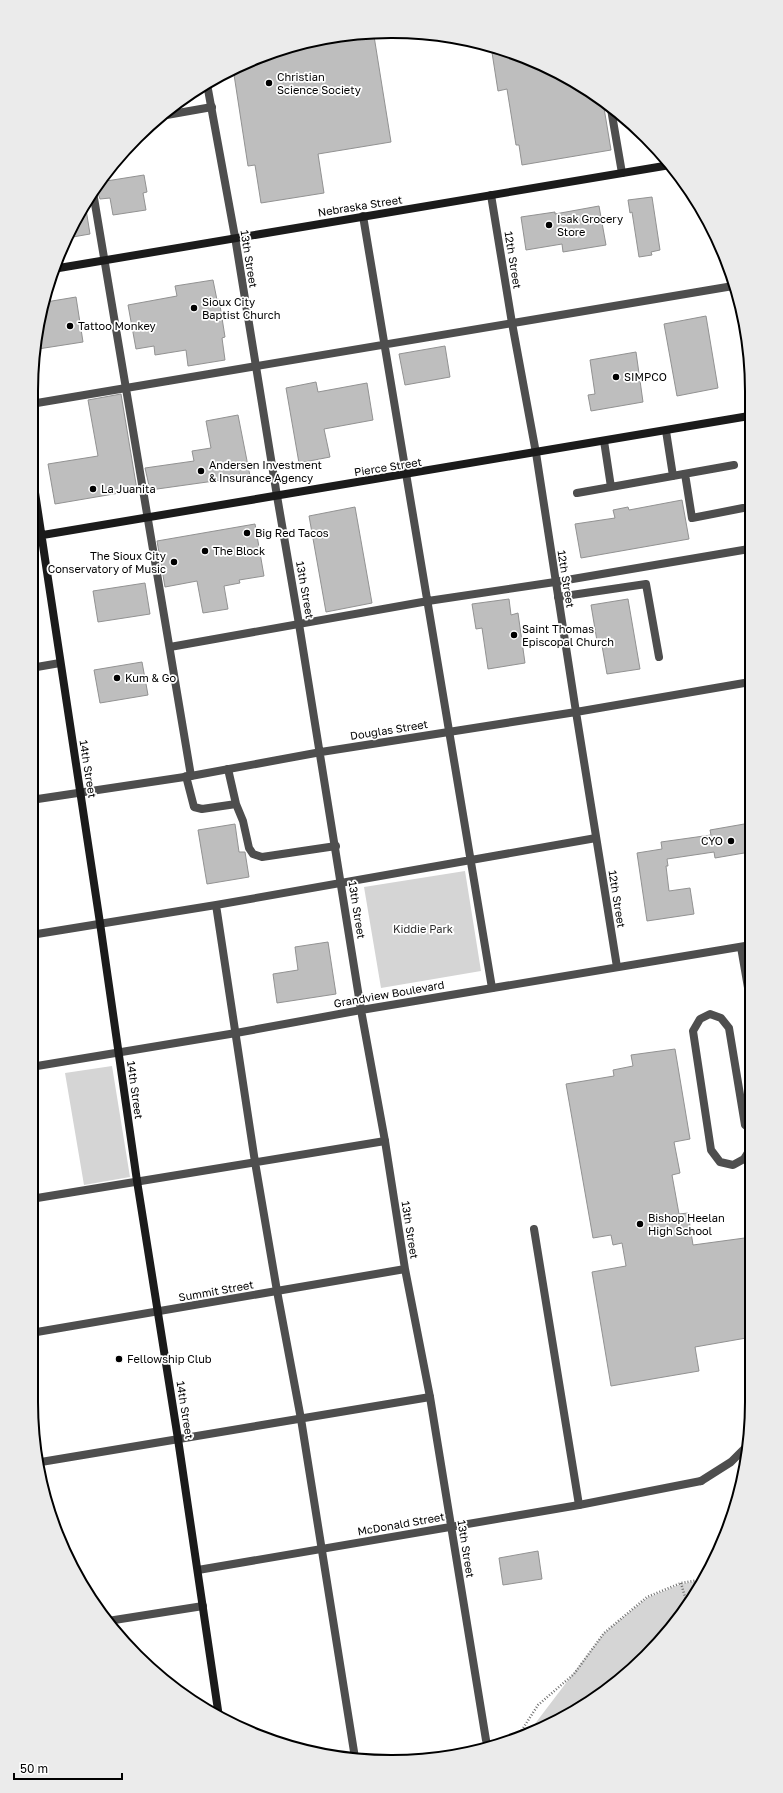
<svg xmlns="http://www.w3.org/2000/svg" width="783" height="1793" font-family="'Golos Text',sans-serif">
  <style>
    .green { fill: #d5d5d5 }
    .building { fill: #bebebe; stroke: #929292 }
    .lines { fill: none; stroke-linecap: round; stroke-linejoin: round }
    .path { stroke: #707070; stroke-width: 2.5; stroke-dasharray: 1 2; stroke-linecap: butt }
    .lane { stroke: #4e4e4e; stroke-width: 8 }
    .street { stroke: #4e4e4e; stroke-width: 8 }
    .secondary { stroke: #1b1b1b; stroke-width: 8 }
    .poi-dot { fill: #000; stroke: #fff; stroke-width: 1.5 }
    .labels { text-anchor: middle; stroke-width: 3.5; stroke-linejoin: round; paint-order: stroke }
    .poi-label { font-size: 11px; fill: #000; stroke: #fff; text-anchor: start }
    .street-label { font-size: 11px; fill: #000; stroke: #fff }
    .park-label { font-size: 11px; fill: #2c2c2c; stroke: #fff }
    .rim { fill: none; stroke: #000; stroke-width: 2 }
  </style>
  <rect width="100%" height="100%" fill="#fff"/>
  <path class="green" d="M465,871L481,971L381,988L364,887Z
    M112,1066L130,1177L84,1185L65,1073Z
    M699,1581L677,1621L629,1672L572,1714L531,1729L604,1633L647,1598L681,1584Z"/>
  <path class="building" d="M374,36L391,142L318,154L324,193L261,203L255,165L248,166L233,68L298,43H300L301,48Z
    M491,46L508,50L592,92L603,102L611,150L522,165L519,145H516L507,89L498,91Z
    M144,175L147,192L143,193L146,210L113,215L110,198L100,199L96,188L100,182Z
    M652,197L660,250L651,252L652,255L639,257L632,212L630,213L628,200Z
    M85,203L90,234L67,238L79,211Z
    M599,206L606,245L563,252L562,244L526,250L521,217L555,212V214Z
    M213,280L217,300L219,299L225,337L222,338L225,360L188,366L186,350L155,355L154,346L136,349L128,305L177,296L175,286Z
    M76,297L83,342L38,349L46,302Z
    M706,316L718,388L677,396L664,324Z
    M445,346L450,377L405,385L399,354Z
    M636,352L643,402L591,411L588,395L595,394L590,360Z
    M316,382L318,392L367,383L373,420L324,429L330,457L299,463L286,388Z
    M121,394L137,490L55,504L48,464L98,456L88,400Z
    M238,415L250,476L150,490L145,468L194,461L192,451L211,448L206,421Z
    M682,500L689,539L581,558L575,524L615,518L613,510L628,507L629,510Z
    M355,507L372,603L326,612L309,516Z
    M255,524L264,576L239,580L240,583L224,586L228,609L203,613L197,581L165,587L157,541Z
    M145,583L150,614L98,622L93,591Z
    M509,599L511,615L518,613L525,663L488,669L482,628L476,629L472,604Z
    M628,599L640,669L607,674L601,640L597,641L591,605Z
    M142,662L148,695L100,703L94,670Z
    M750,823V852L715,858L714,852L667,859L668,866H666L669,891L690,888L694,914L647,921L637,853L662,849L661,842L711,835L710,830Z
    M235,824L239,852H245L249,877L207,884L198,830Z
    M328,942L336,994L277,1003L273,974L298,970L295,947Z
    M675,1049L690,1139L674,1142L680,1173L672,1175L679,1214L688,1213L693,1245L752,1237V1337L695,1347L699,1371L611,1386L592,1272L626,1266L622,1243L613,1245L611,1235L593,1238L566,1084L614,1076L613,1070L633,1066L631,1055Z
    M538,1551L542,1579L503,1585L499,1558Z"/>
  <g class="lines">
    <path class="path" d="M681,1583L687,1604
      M520,1733L538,1705L574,1674L604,1633L647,1597L681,1583L699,1580"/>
    <path class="lane" d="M611,109L622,173
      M161,116L212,107
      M93,192L191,776
      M363,216L492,988
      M31,404L733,286
      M666,431L673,476
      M685,474L692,518L743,508
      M611,487L734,465
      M577,493L611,487L604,441
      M558,597L646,584L659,657
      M170,647L428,601L555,582L749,549
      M31,668L60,663
      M228,769L236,804L243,821L249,848L253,854L262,857L336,846
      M186,776L194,807L202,809L236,804
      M216,905L255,1162L277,1291L301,1419L355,1758
      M31,935L216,905L596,838
      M741,947L751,1005
      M751,1130L745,1125L729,1028L721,1018L710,1014L700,1019L693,1031L711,1150L720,1162L733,1165L744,1159L751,1148
      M31,1199L385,1141
      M534,1229L579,1505
      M41,1462L430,1397
      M701,1481L731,1462L744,1449"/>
    <path class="street" d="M207,84L235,237L277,496L299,624L361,1010L385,1141L405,1269L430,1397L486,1740
      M491,195L512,323L536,453L576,712L617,967
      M31,800L191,776L321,752L576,712L750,682
      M31,1067L236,1033L361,1010L751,945
      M31,1333L405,1269
      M198,1570L579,1505L701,1481
      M108,1621L203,1606"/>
    <path class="secondary" d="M53,269L670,165
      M31,466L100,923L137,1181L178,1439L219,1717
      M31,537L749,416"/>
  </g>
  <g class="poi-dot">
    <circle cx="269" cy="83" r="4"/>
    <circle cx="549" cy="225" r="4"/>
    <circle cx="194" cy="308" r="4"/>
    <circle cx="70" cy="326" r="4"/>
    <circle cx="616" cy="377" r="4"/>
    <circle cx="201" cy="471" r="4"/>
    <circle cx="93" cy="489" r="4"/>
    <circle cx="247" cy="533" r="4"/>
    <circle cx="205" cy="551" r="4"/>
    <circle cx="174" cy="562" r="4"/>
    <circle cx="514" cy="635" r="4"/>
    <circle cx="117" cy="678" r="4"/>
    <circle cx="731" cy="841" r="4"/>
    <circle cx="640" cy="1224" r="4"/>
    <circle cx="119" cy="1359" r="4"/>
  </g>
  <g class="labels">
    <g class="poi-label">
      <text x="277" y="81">Christian<tspan x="277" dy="13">Science Society</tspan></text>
      <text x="557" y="223">Isak Grocery<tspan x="557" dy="13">Store</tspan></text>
      <text x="202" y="306">Sioux City<tspan x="202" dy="13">Baptist Church</tspan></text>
      <text x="78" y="330">Tattoo Monkey</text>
      <text x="624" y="381">SIMPCO</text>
      <text x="209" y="469">Andersen Investment<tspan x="209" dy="13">&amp; Insurance Agency</tspan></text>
      <text x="101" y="493">La Juanita</text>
      <text x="255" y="537">Big Red Tacos</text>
      <text x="213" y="555">The Block</text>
      <text x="166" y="560" text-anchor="end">The Sioux City<tspan x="166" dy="13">Conservatory of Music</tspan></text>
      <text x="522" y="633">Saint Thomas<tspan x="522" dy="13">Episcopal Church</tspan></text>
      <text x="125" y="682">Kum &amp; Go</text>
      <text x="723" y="845" text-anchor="end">CYO</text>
      <text x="648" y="1222">Bishop Heelan<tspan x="648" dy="13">High School</tspan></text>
      <text x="127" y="1363">Fellowship Club</text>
    </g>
    <g class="street-label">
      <text transform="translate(360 206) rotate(-9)" y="4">Nebraska Street</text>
      <text transform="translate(249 259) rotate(81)" y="4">13th Street</text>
      <text transform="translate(513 260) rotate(81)" y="4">12th Street</text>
      <text transform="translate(388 467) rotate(-9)" y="4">Pierce Street</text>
      <text transform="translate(566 579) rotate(81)" y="4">12th Street</text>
      <text transform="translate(305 590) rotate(80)" y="4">13th Street</text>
      <text transform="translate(389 730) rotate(-9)" y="4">Douglas Street</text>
      <text transform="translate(88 769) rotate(81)" y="4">14th Street</text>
      <text transform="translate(617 899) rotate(81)" y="4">12th Street</text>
      <text transform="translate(357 910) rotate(81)" y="4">13th Street</text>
      <text transform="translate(389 994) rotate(-10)" y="4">Grandview Boulevard</text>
      <text transform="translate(135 1090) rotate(82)" y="4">14th Street</text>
      <text transform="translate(410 1230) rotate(81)" y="4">13th Street</text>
      <text transform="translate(216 1291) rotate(-10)" y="4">Summit Street</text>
      <text transform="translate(185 1410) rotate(81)" y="4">14th Street</text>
      <text transform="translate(401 1524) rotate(-10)" y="4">McDonald Street</text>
      <text transform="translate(466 1549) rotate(81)" y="4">13th Street</text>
    </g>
    <g class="park-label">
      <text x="423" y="933">Kiddie Park</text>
    </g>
  </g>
  <path d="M0 0H783V1793H0ZM391 38H392A353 353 0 0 1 745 391V1402A353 353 0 0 1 392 1755H391A353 353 0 0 1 38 1402V391A353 353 0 0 1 391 38Z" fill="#ebebeb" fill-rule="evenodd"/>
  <path class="rim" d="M391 38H392A353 353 0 0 1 745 391V1402A353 353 0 0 1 392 1755H391A353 353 0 0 1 38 1402V391A353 353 0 0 1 391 38Z"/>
  <path d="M14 1773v6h108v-6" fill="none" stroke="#000000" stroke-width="2"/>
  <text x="20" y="1773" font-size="12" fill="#000000" stroke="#ffffff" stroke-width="3" paint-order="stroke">50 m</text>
</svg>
